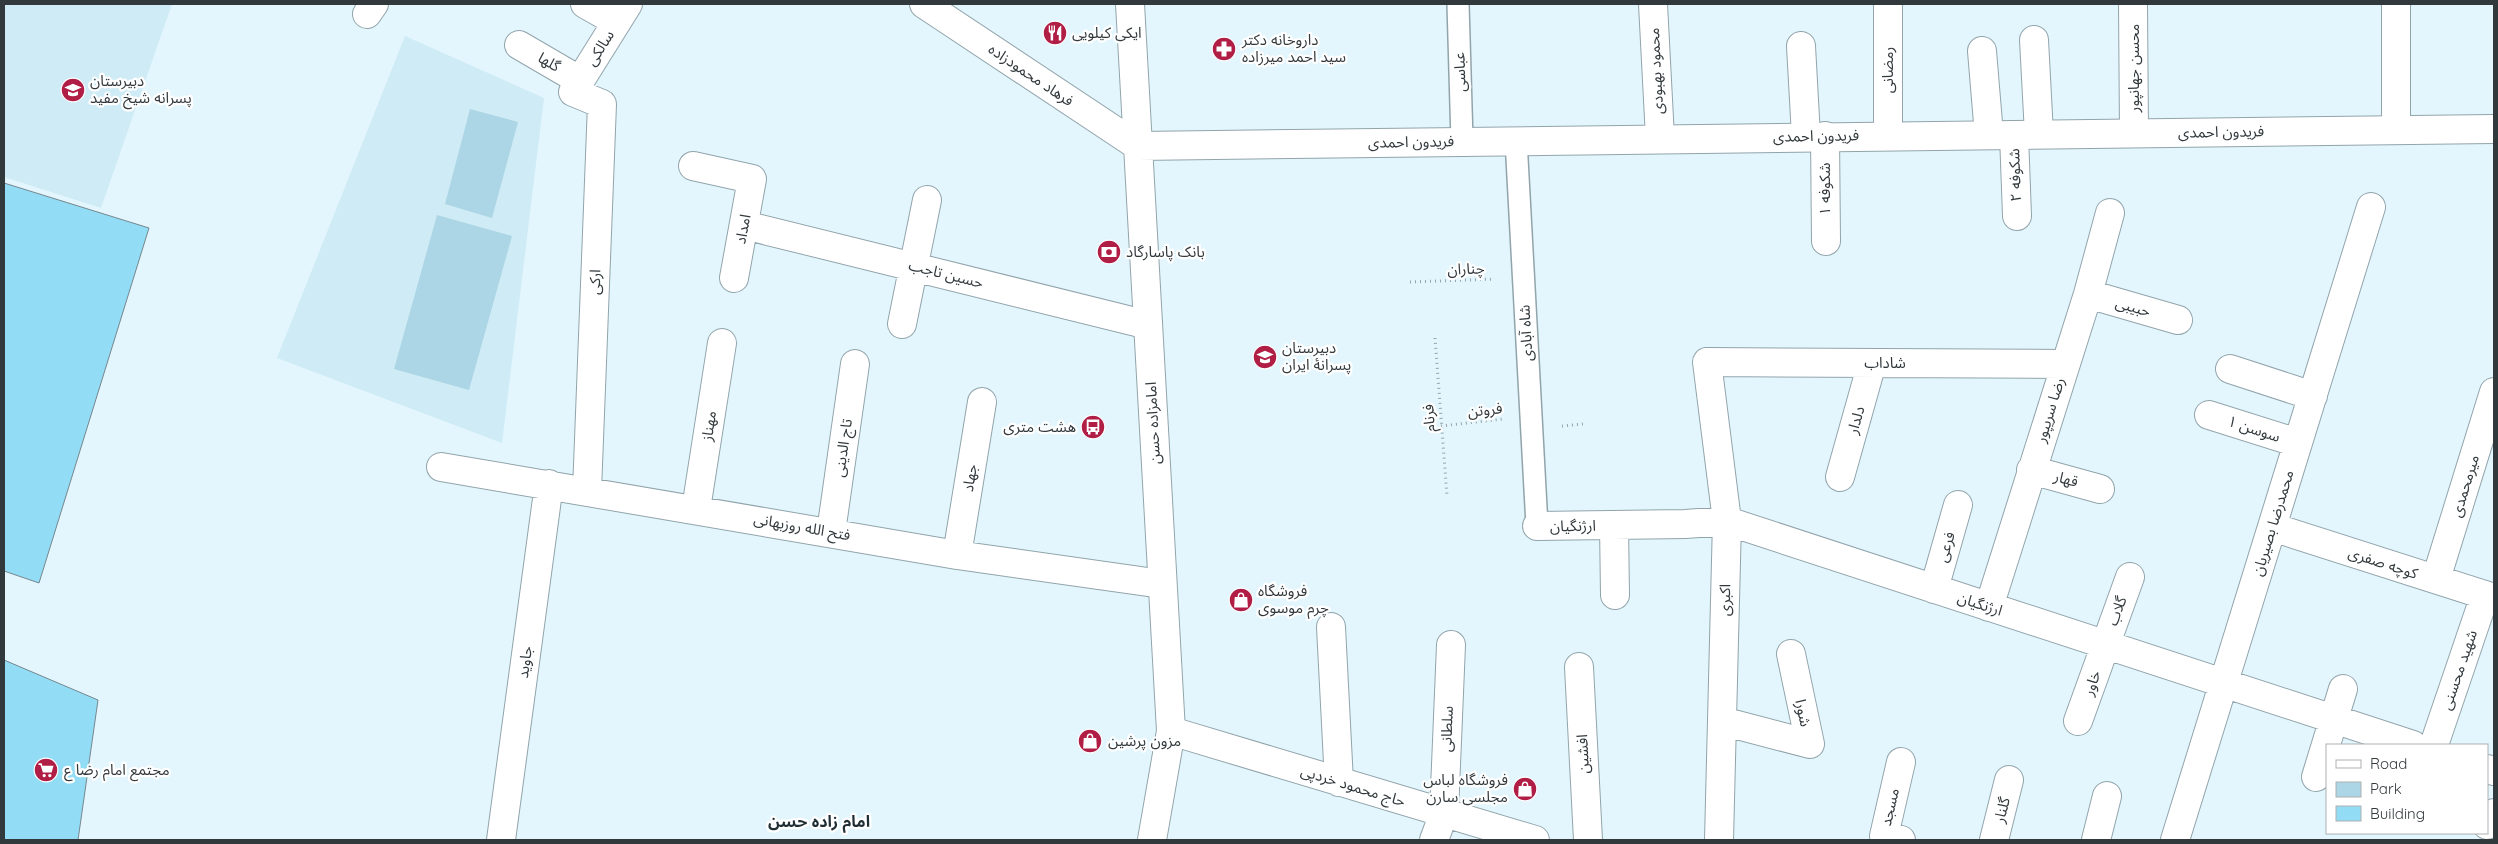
<svg xmlns="http://www.w3.org/2000/svg" width="2498" height="844" font-family="Quicksand,'Noto Sans Arabic',sans-serif">
  <style>
    .built { fill: #cfebf5 }
    .green { fill: #acd6e5 }
    .building { fill: #92dcf6; stroke: #76878e }
    .lines { fill: none; stroke-linecap: round; stroke-linejoin: round }
    .lane-casing { stroke: #92a4ab; stroke-width: 24 }
    .street-casing { stroke: #92a4ab; stroke-width: 30 }
    .secondary-casing { stroke: #92a4ab; stroke-width: 30 }
    .path { stroke: #96a4a9; stroke-width: 3; stroke-dasharray: 1 4; stroke-linecap: butt }
    .lane { stroke: #fff; stroke-width: 21 }
    .street { stroke: #fff; stroke-width: 28 }
    .secondary { stroke: #fff; stroke-width: 28 }
    .labels { text-anchor: middle; stroke-width: 4.5; stroke-linejoin: round; paint-order: stroke }
    .poi-label { font-size: 15px; fill: #32393c; stroke: #fff; text-anchor: start }
    .street-label { font-size: 15px; fill: #32393c; stroke: #fff }
    .neighbourhood-label { font-size: 16px; font-weight: bold; fill: #1f2e34; stroke: #fff }
  </style>
  <rect width="100%" height="100%" fill="#e3f6fd"/>
  <path class="built" d="M4,4H172L101,208L4,177Z
    M405,36L544,98L502,443L277,358Z"/>
  <path class="green" d="M470,109L518,122L492,218L445,204Z
    M437,215L512,236L469,390L394,369Z"/>
  <path class="building" d="M4,183L149,228L39,583L4,571Z
    M4,660L98,700L78,840H4Z"/>
  <g class="lines">
    <g class="lane-casing">
      <path id="lane" d="M1458,4L1462,141
        M1516,140L1537,526"/>
    </g>
    <g class="street-casing">
      <path id="street" d="M585,4L617,22
        M1653,4L1660,138
        M2133,4L2134,133
        M367,14L374,4
        M2034,40L2039,134
        M519,45L579,80
        M1801,46L1806,136
        M1982,51L1989,135
        M2396,130V4
        M1888,135V4
        M2014,135L2017,216
        M1825,136L1826,241
        M693,166L752,179L734,278
        M744,225L1148,325
        M2088,294L2178,320
        M902,324L927,200
        M2230,369L2313,396
        M2209,415L2298,443
        M441,467L957,555L1162,584
        M2031,470L2100,489
        M1840,477L1872,363
        M587,491L602,104L573,92L628,4
        M696,509L722,343
        M1614,525L1615,595
        M1537,526L1685,524L1727,521L2413,745
        M2272,527L2494,598
        M831,532L855,364
        M957,555L982,402
        M2436,579L2494,392
        M1934,589L1958,505
        M1989,607L2088,294L2110,213
        M1331,627L1339,782
        M1579,667L1588,840
        M1722,721L1810,744L1791,654
        M2078,721L2130,577
        M1171,731L1535,840
        M2434,745L2485,595
        M2487,769L2494,771
        M2316,777L2343,689
        M2487,825L2494,813
        M501,840L549,484
        M1434,840L1444,813L1451,645
        M1719,840L1727,521L1707,362L2064,364
        M1901,840L1884,836L1901,762
        M1994,840L2009,780
        M2096,840L2107,796
        M2175,840L2371,207"/>
    </g>
    <g class="secondary-casing">
      <path id="secondary" d="M924,4L1138,146L2494,129
        M1130,4L1171,731L1152,840"/>
    </g>
    <path class="path" d="M1410,282L1495,279
      M1435,338L1447,496
      M1441,426L1503,419
      M1562,426L1583,424"/>
    <use href="#lane" class="lane"/>
    <use href="#street" class="street"/>
    <use href="#secondary" class="secondary"/>
  </g>
  <defs>
    <g id="restaurant-disc" transform="scale(1.25)"><circle r="9.5" fill="#b01d45" stroke="#fff"/><path d="M-5-6h1v4h1v-4h1v4h1v-4h1v5L-1.5 .5V6h-2V.5L-5-1ZM5-6V6H3V1.5H1.5Q1.5-4 5-6Z" fill="#fff"/></g>
    <g id="pharmacy-disc" transform="scale(1.25)"><circle r="9.5" fill="#b01d45" stroke="#fff"/><path d="M-2-6h4v4h4v4h-4v4h-4v-4h-4v-4h4Z" fill="#fff"/></g>
    <g id="school-disc" transform="scale(1.25)"><circle r="9.5" fill="#b01d45" stroke="#fff"/><path d="M0-5L7-2L0 1L-7-2ZM-4 1L0 2.5L4 1V4Q0 6-4 4Z" fill="#fff"/></g>
    <g id="bank-disc" transform="scale(1.25)"><circle r="9.5" fill="#b01d45" stroke="#fff"/><path d="M-6-4H6V4H-6ZM0-2.3a2.3 2.3 0 1 0 0 4.6a2.3 2.3 0 1 0 0-4.6Z" fill="#fff"/></g>
    <g id="bus-disc" transform="scale(1.25)"><circle r="9.5" fill="#b01d45" stroke="#fff"/><path d="M-5-6H5V4H4V6H2V4H-2V6H-4V4H-5ZM-3.5-4V0h7V-4ZM-3.5 1.2v1.5H-2V1.2ZM2 1.2v1.5H3.5V1.2Z" fill="#fff"/></g>
    <g id="shop-disc" transform="scale(1.25)"><circle r="9.5" fill="#b01d45" stroke="#fff"/><path d="M-5-2.5h2.3a2.7 3.5 0 0 1 5.4 0H5L5.5 6h-11ZM-1.5-2.5h3a1.5 2.3 0 0 0-3 0Z" fill="#fff"/></g>
    <g id="supermarket-disc" transform="scale(1.25)"><circle r="9.5" fill="#b01d45" stroke="#fff"/><path d="M-6-5.5h2.5l.6 2H6L4.5 2H-2.5L-4.4-4H-6ZM-1.5 3.2a1.3 1.3 0 1 0 .1 0ZM3 3.2a1.3 1.3 0 1 0 .1 0Z" fill="#fff"/></g>
  </defs>
  <g fill-rule="evenodd">
    <use href="#restaurant-disc" x="1055" y="33"/>
    <use href="#pharmacy-disc" x="1224" y="49"/>
    <use href="#school-disc" x="73" y="90"/>
    <use href="#bank-disc" x="1109" y="252"/>
    <use href="#school-disc" x="1265" y="357"/>
    <use href="#bus-disc" x="1093" y="427"/>
    <use href="#shop-disc" x="1241" y="600"/>
    <use href="#shop-disc" x="1090" y="741"/>
    <use href="#supermarket-disc" x="46" y="770"/>
    <use href="#shop-disc" x="1525" y="789"/>
  </g>
  <g class="labels">
    <g class="poi-label">
      <text x="1072" y="38">ایکی کیلویی</text>
      <text x="1242" y="45">داروخانه دکتر<tspan x="1242" dy="17">سید احمد میرزاده</tspan></text>
      <text x="90" y="86">دبیرستان<tspan x="90" dy="17">پسرانه شیخ مفید</tspan></text>
      <text x="1126" y="257">بانک پاسارگاد</text>
      <text x="1282" y="353">دبیرستان<tspan x="1282" dy="17">پسرانهٔ ایران</tspan></text>
      <text x="1076" y="432" text-anchor="end">هشت متری</text>
      <text x="1258" y="596">فروشگاه<tspan x="1258" dy="17">چرم موسوی</tspan></text>
      <text x="1108" y="746">مزون پرشین</text>
      <text x="64" y="775">مجتمع امام رضا ع</text>
      <text x="1508" y="785" text-anchor="end">فروشگاه لباس<tspan x="1508" dy="17">مجلسی سارن</tspan></text>
    </g>
    <g class="street-label">
      <text transform="translate(600 48) rotate(-57)" y="5">سالکی</text>
      <text transform="translate(549 62) rotate(30)" y="5">گلها</text>
      <text transform="translate(2134 68) rotate(-90)" y="5">محسن جهانپور</text>
      <text transform="translate(1888 70) rotate(-90)" y="5">رمضانی</text>
      <text transform="translate(1656 71) rotate(-93)" y="5">محمود بهبودی</text>
      <text transform="translate(1460 72) rotate(-92)" y="5">عباسی</text>
      <text transform="translate(1031 75) rotate(34)" y="5">فرهاد محمودزاده</text>
      <text transform="translate(2221 132) rotate(-1)" y="5">فریدون احمدی</text>
      <text transform="translate(1816 136) rotate(-1)" y="5">فریدون احمدی</text>
      <text transform="translate(1411 142) rotate(-1)" y="5">فریدون احمدی</text>
      <text transform="translate(2015 175) rotate(-92)" y="5">شکوفه ۲</text>
      <text transform="translate(1825 189) rotate(-90)" y="5">شکوفه ۱</text>
      <text transform="translate(743 229) rotate(-79)" y="5">امداد</text>
      <text transform="translate(1466 269) rotate(-2)" y="5">چناران</text>
      <text transform="translate(946 274) rotate(14)" y="5">حسین تاجب</text>
      <text transform="translate(595 282) rotate(-88)" y="5">ارکی</text>
      <text transform="translate(2133 307) rotate(16)" y="5">حبیبی</text>
      <text transform="translate(1526 333) rotate(-93)" y="5">شاه آبادی</text>
      <text x="1885" y="368">شاداب</text>
      <text transform="translate(1485 410) rotate(-7)" y="5">فروتن</text>
      <text transform="translate(2050 410) rotate(-73)" y="5">رضا سریپور</text>
      <text transform="translate(1429 418) rotate(-94)" y="5">فرنام</text>
      <text transform="translate(1856 420) rotate(-74)" y="5">دلدار</text>
      <text transform="translate(1153 423) rotate(-93)" y="5">امامزاده حسن</text>
      <text transform="translate(709 426) rotate(-81)" y="5">مهناز</text>
      <text transform="translate(2254 429) rotate(18)" y="5">سوسن ۱</text>
      <text transform="translate(843 448) rotate(-82)" y="5">تاج الدینی</text>
      <text transform="translate(970 478) rotate(-81)" y="5">جهاد</text>
      <text transform="translate(2066 479) rotate(15)" y="5">قهار</text>
      <text transform="translate(2465 486) rotate(-73)" y="5">میرمحمدی</text>
      <text transform="translate(2273 523) rotate(-73)" y="5">محمدرضا بصیریان</text>
      <text transform="translate(1573 526) rotate(-1)" y="5">ارژنگیان</text>
      <text transform="translate(802 527) rotate(10)" y="5">فتح الله روزبهانی</text>
      <text transform="translate(1946 547) rotate(-74)" y="5">فرعی</text>
      <text transform="translate(2383 563) rotate(18)" y="5">کوچه صفری</text>
      <text transform="translate(1725 600) rotate(-89)" y="5">اکبری</text>
      <text transform="translate(1980 604) rotate(18)" y="5">ارژنگیان</text>
      <text transform="translate(2117 611) rotate(-70)" y="5">گلاب</text>
      <text transform="translate(525 662) rotate(-82)" y="5">جاوید</text>
      <text transform="translate(2459 670) rotate(-71)" y="5">شهید محسنی</text>
      <text transform="translate(2092 683) rotate(-71)" y="5">خاور</text>
      <text transform="translate(1803 713) rotate(78)" y="5">شورا</text>
      <text transform="translate(1447 729) rotate(-88)" y="5">سلطانی</text>
      <text transform="translate(1583 754) rotate(-93)" y="5">افشین</text>
      <text transform="translate(1353 786) rotate(17)" y="5">حاج محمود خردپی</text>
      <text transform="translate(1890 807) rotate(-77)" y="5">مسجد</text>
      <text transform="translate(2002 810) rotate(-76)" y="5">گلنار</text>
    </g>
    <g class="neighbourhood-label">
      <text x="819" y="827">امام زاده حسن</text>
    </g>
  </g>
  <rect width="2498" height="844" fill="none" stroke="#32393c" stroke-width="10"/>
  <rect x="2326" y="744" width="162" height="90" fill="#ffffff" stroke="#adb0b1"/>
  <rect x="2336" y="760" width="25" height="8" fill="#ffffff" stroke="#adb0b1"/>
  <text x="2370" y="769" font-size="15" fill="#32393c">Road</text>
  <rect x="2336" y="782" width="25" height="15" fill="#acd6e5" stroke="#adb0b1"/>
  <text x="2370" y="794" font-size="15" fill="#32393c">Park</text>
  <rect x="2336" y="806" width="25" height="15" fill="#92dcf6" stroke="#adb0b1"/>
  <text x="2370" y="819" font-size="15" fill="#32393c">Building</text>
</svg>
